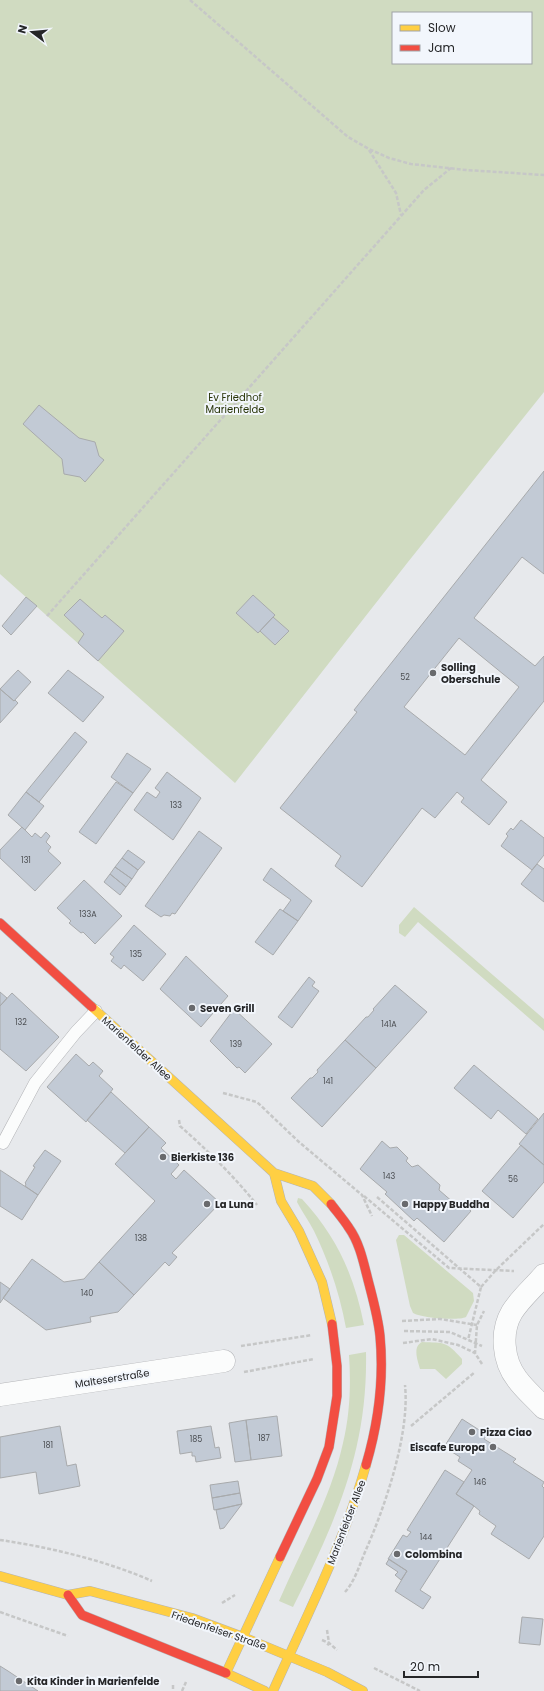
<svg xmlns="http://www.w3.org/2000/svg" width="544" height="1691" font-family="Poppins,sans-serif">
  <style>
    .green { fill: #d0dbc1; fill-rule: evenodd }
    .building { fill: #c2cad5; stroke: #a8aaac; fill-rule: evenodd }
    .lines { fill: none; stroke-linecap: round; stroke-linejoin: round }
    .lane-casing { stroke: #b3b4b7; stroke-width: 13 }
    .street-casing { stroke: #b3b4b7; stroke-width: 23 }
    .slow-casing { stroke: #b3b4b7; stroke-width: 10 }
    .jam-casing { stroke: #b3b4b7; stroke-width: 10 }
    .path { stroke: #c6c7c7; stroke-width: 2.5; stroke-dasharray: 4 2; stroke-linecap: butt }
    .lane { stroke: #fbfcfc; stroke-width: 12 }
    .street { stroke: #fbfcfc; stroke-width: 22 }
    .slow { stroke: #ffcf43; stroke-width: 9 }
    .jam { stroke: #f24e42; stroke-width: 9 }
    .poi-dot { fill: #696a6d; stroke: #f2f6fc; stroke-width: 1.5 }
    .labels { text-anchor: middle; stroke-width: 4; stroke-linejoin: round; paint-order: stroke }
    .number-label { font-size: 8px; fill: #4c4f53 }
    .park-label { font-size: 10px; fill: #283507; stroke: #f2f6fc }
    .poi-label { font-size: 10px; font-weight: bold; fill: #252628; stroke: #f2f6fc; text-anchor: start }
    .street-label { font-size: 10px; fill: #252628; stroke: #f2f6fc }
  </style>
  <rect width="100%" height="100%" fill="#e7e9ec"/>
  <path class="green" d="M0,0H544V392L408,562L235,783L0,574ZM393,13H531V63H393Z
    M414,907L544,1019V1031L418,922L405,937L399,933V925Z
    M298,1198L302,1199C337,1237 354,1275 364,1325L346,1328C340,1295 329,1262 314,1231C309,1221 302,1212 297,1202Z
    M399,1235H404L473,1293L474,1301L466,1317C458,1321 421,1318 413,1313L410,1306L396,1240Z
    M422,1342C445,1343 446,1341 462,1359V1364L446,1379L435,1369H420C418,1361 412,1347 422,1342Z
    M366,1352C368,1450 336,1521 293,1607L279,1601C301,1550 331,1498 343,1443C350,1414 351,1384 349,1355Z"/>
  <path class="building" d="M39,405L79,438L95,442L99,456L104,460L85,482L80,477L64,474L62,459L23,424Z
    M544,471V574L522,557L474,618L535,666L544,656V701L481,780L507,802L489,825L461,802L464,798L457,792L435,818L422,808L362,887L335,866L341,856L280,808L357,712L354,710ZM459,638L519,687L465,755L404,707Z
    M253,595L275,615L258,633L236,613Z
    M26,597L37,606L11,635L2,626Z
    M80,599L102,618L105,615L124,631L98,661L78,643L84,634L64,615Z
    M273,617L289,631L275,645L260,631Z
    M18,670L31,682L14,701L0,689Z
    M68,670L104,697L83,722L48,693Z
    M0,689L14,701L15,700L18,703L0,723Z
    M75,732L87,742L39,802L26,792Z
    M127,753L151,769L133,793L111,777Z
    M167,772L201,798L173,840L134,810L147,792L156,798L160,792L155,788Z
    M116,782L133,793L96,844L79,832Z
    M26,792L44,806L25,830L8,815Z
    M521,820L544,838V855L532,870L501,846L508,836L506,834L511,828L513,830Z
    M22,827L32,837L35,833L41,838L46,832L50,836L46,842L51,847L48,851L61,863L35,891L0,858V850Z
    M199,831L222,848L175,914L172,913L170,916L164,915L161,917L145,906Z
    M128,850L145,862L138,870L122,858Z
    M122,858L138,870L132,879L115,867Z
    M537,864L544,869V902L521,884Z
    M115,867L132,879L126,887L110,874Z
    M271,868L312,901L298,921L283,911L291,900L263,880Z
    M110,874L126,887L120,895L104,882Z
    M84,880L122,916L95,944L83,932L81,933L69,923L71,921L57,908Z
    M280,909L298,921L273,955L255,942Z
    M134,925L166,954L143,981L124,965L121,969L111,961L114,957L110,954Z
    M186,956L228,996L201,1027L160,989Z
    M309,977L315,982L312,986L319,991L292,1028L278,1017Z
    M395,985L427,1012L376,1068L345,1040L366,1017H368L374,1010L373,1009Z
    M0,992L7,998L0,1006Z
    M12,993L59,1037L26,1071L0,1049V1006Z
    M234,1009L272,1044L245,1073L239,1067L237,1068L210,1041Z
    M345,1040L376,1068L322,1127L291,1098L310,1078H312L318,1072L317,1070Z
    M76,1054L89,1066L93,1062L103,1071L99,1076L113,1089L86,1122L47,1087Z
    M474,1065L538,1119L526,1134L498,1110L491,1119L454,1088Z
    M111,1092L149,1127L125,1153L87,1120Z
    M544,1113V1165L519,1144Z
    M149,1127L166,1143L161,1148L179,1165L171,1174L176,1179L184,1170L220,1203L172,1253L177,1257L169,1266L165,1262L134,1295L99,1262L155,1201L115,1164Z
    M382,1141L390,1148L397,1147L408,1158L406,1161L412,1167L418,1165L440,1185L439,1190L454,1203L461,1202L471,1211L444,1242L417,1218L414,1221L385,1194L387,1192L360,1169Z
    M521,1145L544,1165V1182L513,1218L482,1191Z
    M45,1150L61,1161L38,1195L25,1186L26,1184L25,1183L35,1167L33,1166Z
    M0,1170L38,1195L22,1220L0,1206Z
    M32,1259L64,1282L84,1279L99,1262L134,1295L118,1312L90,1317L91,1322L46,1330L3,1298Z
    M0,1282L10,1289L0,1303Z
    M277,1416L282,1456L251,1460L246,1420Z
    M462,1419L487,1435L484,1439L516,1459L513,1462L544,1482L542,1486L544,1488V1536L529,1559L491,1534L496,1526L479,1514L480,1511L474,1506L456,1494L472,1470L458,1461L460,1457L444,1447Z
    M246,1420L251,1460L235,1462L229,1423Z
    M60,1426L67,1466L76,1464L80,1486L39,1494L36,1472L0,1478V1437Z
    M211,1426L215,1448L219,1447L221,1458L196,1462L195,1456H192V1452L180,1454L177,1431Z
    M445,1470L464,1482L456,1494L474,1506L420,1590L431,1597L423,1609L395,1591L407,1571L388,1559L403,1535L407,1537L411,1532L407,1530Z
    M238,1481L240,1493L212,1498L210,1485Z
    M240,1493L242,1504L214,1510L212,1498Z
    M242,1504L224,1528L220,1529L216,1510Z
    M389,1559L407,1571L401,1580L395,1575L398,1572L386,1564Z
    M522,1617L543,1619L540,1645L519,1643Z
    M0,1666L8,1671L38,1691H0Z"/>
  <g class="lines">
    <g class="lane-casing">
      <path id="lane" d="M3,1143L35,1083L76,1032L96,1011"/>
    </g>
    <g class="street-casing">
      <path id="street" d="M544,1275C534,1287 520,1299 512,1312C500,1332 503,1361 517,1379C525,1390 535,1398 544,1408
        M0,1395L224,1361"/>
    </g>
    <g class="slow-casing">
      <path id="slow" d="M92,1007L274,1173L313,1186L331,1204
        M274,1173L281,1201L299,1231L322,1282L332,1324
        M0,1576L68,1595L90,1591L192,1618L243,1637
        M243,1637L327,1672L363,1691
        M265,1691L226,1673L280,1557
        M273,1691C306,1617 344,1543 366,1465"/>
    </g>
    <g class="jam-casing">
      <path id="jam" d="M0,923L92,1007
        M331,1204C337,1212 344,1220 349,1228C359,1242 363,1260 367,1276C372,1296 378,1316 380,1336C384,1378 378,1424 366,1465
        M280,1557L317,1479L329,1447L337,1396V1366L332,1324
        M68,1595L82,1615L226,1673"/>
    </g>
    <path class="path" d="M190,0L348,137L369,149L389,158L411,164L466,170L544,175
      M369,150L396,193L401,215
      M47,616L424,190L451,168
      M223,1093L257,1102L299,1142L362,1195L372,1216
      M179,1120L180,1126C207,1150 234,1176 257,1205
      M364,1196L449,1268L514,1271
      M377,1197L481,1287L468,1340
      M481,1287L496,1270L544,1224
      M402,1321L440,1319L477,1325
      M404,1331L450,1332L482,1346
      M403,1343L432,1339L458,1345L475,1353
      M241,1346L312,1335
      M482,1364L475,1353L477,1325L484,1311
      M244,1372L314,1359
      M411,1426L475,1372
      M0,1540C49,1547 107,1561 152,1581
      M345,1592C355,1581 359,1566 365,1552C385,1507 410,1434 405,1385
      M222,1603L235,1595
      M0,1612L68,1636
      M327,1630L329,1643L327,1646
      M322,1640L329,1643L337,1650
      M374,1668L420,1691
      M173,1685V1691
      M182,1691L186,1682"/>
    <use href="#lane" class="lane"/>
    <use href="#street" class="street"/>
    <use href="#slow" class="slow"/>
    <use href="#jam" class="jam"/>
  </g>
  <g class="poi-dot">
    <circle cx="433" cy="673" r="4"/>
    <circle cx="192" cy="1008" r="4"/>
    <circle cx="163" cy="1157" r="4"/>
    <circle cx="207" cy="1204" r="4"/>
    <circle cx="405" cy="1204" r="4"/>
    <circle cx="472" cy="1432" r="4"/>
    <circle cx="493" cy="1447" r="4"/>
    <circle cx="397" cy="1554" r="4"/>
    <circle cx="19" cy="1681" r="4"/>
  </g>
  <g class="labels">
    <g class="number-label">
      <text x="405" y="680">52</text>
      <text x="176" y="808">133</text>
      <text x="26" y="863">131</text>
      <text x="88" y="917">133A</text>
      <text x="136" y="957">135</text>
      <text x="21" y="1025">132</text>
      <text x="389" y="1027">141A</text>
      <text x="236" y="1047">139</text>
      <text x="328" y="1084">141</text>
      <text x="389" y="1179">143</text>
      <text x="513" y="1182">56</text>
      <text x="141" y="1241">138</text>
      <text x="87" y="1296">140</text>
      <text x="264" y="1441">187</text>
      <text x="196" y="1442">185</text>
      <text x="48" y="1448">181</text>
      <text x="480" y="1485">146</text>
      <text x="426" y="1540">144</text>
    </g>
    <g class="park-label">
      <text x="235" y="401">Ev Friedhof<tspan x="235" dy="12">Marienfelde</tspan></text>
    </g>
    <g class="poi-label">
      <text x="441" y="671">Solling<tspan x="441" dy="12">Oberschule</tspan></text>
      <text x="200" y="1012">Seven Grill</text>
      <text x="171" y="1161">Bierkiste 136</text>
      <text x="215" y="1208">La Luna</text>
      <text x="413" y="1208">Happy Buddha</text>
      <text x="480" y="1436">Pizza Ciao</text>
      <text x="485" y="1451" text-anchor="end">Eiscafe Europa</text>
      <text x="405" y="1558">Colombina</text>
      <text x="27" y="1685">Kita Kinder in Marienfelde</text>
    </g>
    <g class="street-label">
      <text transform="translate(137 1048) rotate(42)" y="4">Marienfelder Allee</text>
      <text transform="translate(112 1378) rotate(-9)" y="4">Malteserstraße</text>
      <text transform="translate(346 1522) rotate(-69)" y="4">Marienfelder Allee</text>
      <text transform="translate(219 1630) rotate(19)" y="4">Friedenfelser Straße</text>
    </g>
  </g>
  <rect x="392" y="12" width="140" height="52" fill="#f2f6fc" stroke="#a0a3a7"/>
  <rect x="400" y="25" width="20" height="6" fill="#ffcf43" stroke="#a0a3a7"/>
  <text x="428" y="32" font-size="12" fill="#252628">Slow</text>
  <rect x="400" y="45" width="20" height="6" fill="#f24e42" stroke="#a0a3a7"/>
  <text x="428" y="52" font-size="12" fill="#252628">Jam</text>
  <g transform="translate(32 32) rotate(286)" stroke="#f2f6fc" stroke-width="3" paint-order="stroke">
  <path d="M0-3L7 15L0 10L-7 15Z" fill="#252628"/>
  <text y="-6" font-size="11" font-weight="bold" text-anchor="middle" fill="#252628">N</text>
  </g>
  <path d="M404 1671v6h74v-6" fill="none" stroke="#252628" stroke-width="2"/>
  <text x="410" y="1671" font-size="12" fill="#252628" stroke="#f2f6fc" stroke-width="3" paint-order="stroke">20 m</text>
</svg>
